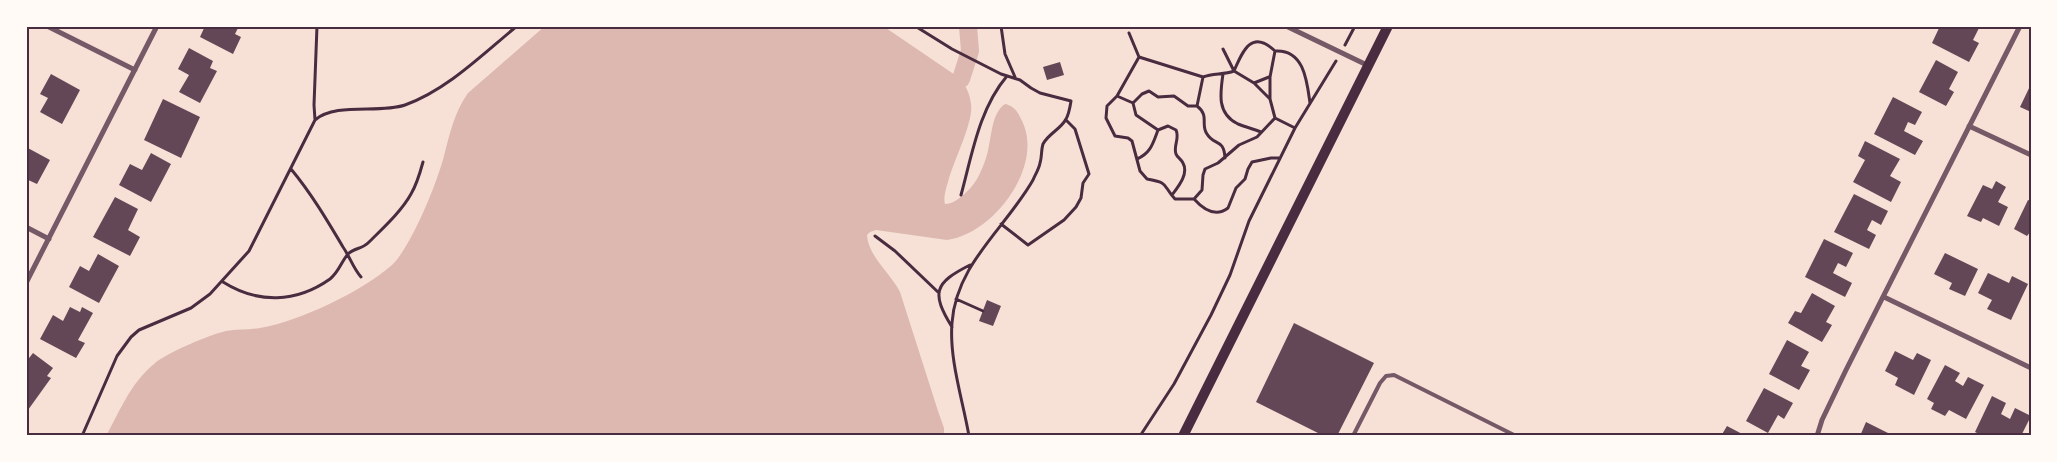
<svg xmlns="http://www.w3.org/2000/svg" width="2057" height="462" font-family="Montserrat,sans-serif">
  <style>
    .water { fill: #dcb8b0 }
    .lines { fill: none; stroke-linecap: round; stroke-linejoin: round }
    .canal { stroke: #dcb8b0; stroke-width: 18 }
    .building { fill: #644757 }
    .path { stroke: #4a2c40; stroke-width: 3 }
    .service { stroke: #755966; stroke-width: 4 }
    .minor { stroke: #755966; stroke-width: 5 }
    .secondary { stroke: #4a2c40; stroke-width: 10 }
    .neatline { fill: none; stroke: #4a2c40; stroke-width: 2 }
  </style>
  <rect width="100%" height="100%" fill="#f7e1d7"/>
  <path class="water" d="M545,26H883L961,79C966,87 970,94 971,104C974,122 953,162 948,182C946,189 943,197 945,204C952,204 957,200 962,196C975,186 981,173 986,158C992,141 990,114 1005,104C1014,106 1018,112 1021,119C1046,164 994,234 947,240L876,230L870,232L867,235C868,256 891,274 900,292L938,411L944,428V436H106C121,409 130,384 154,364C166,353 209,335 226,331C237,329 249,330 260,328C300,321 361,292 392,265C411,247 437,183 444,156C450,133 454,113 468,93Z"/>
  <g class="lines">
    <path class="canal" d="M961,79L970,51L968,26"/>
  </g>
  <path class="building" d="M205,26H239L235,34L241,37L233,54L200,37Z
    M1940,26L1947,29L1949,26H1980L1973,40L1979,43L1969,62L1932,43Z
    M189,48L213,61L210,68L217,71L200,103L179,92L189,75L178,69Z
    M1936,60L1958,72L1949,89L1954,92L1946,106L1919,92Z
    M1060,62L1064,75L1047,80L1043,67Z
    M51,74L80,90L62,124L40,112L48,98L40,94Z
    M2031,84V112L2020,107Z
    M1893,97L1922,112L1915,125L1908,122L1904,131L1923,141L1915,155L1874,134Z
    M163,99L200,117L181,158L144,140Z
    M1865,141L1900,159L1890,176L1901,182L1891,202L1853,182L1865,160L1858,156Z
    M26,147L50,160L37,184L26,179Z
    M151,153L171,164L151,202L119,185L130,164L142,170Z
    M1996,181L2006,187L1998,202L2008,207L1999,226L1983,218L1981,222L1967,216L1983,185L1992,189Z
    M1854,194L1888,211L1881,225L1872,220L1867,230L1876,235L1869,249L1834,232Z
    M115,197L138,209L128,230L140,237L130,256L93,237Z
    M2028,200L2031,201V231L2027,236L2014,229Z
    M1824,239L1853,253L1846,267L1838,263L1833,273L1852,283L1845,297L1805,277Z
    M1945,253L1978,269L1965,296L1949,289L1952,283L1934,274Z
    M98,254L119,266L99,303L69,287L80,266L89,271Z
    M1988,273L2009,283L2012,276L2028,284L2011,320L1987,309L1992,300L1978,293Z
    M1812,293L1835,306L1826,322L1832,325L1822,342L1788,323L1795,311L1801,313Z
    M987,300L1001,306L993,326L979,321Z
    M70,307L80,312L82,307L93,313L78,340L85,343L76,358L40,339L53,315L63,321Z
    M1294,323L1374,363L1337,436H1324L1256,402Z
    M1787,340L1809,352L1801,366L1810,370L1799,390L1769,374Z
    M1895,351L1913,360L1917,353L1931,360L1914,395L1895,385L1898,378L1885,371Z
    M33,353L53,368L47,376L51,378L28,410L26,409V362Z
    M1945,365L1960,373L1955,381L1963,386L1968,377L1984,385L1966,419L1949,410L1945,416L1931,409L1934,403L1927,399Z
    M1764,388L1793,403L1784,419L1778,415L1768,433L1746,421Z
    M1992,396L2006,403L2001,414L2010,419L2015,408L2031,416L2021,436H1983L1975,432Z
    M1866,422L1894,436H1860Z
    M1727,426L1746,436H1721Z"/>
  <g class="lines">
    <path class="path" d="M915,26L952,49L1001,74L1020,80L1031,88L1040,93L1071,101C1070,107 1069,114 1066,119C1061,129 1048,134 1043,144C1041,150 1042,157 1040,163C1039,169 1035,175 1033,180C1005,229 956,264 952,323C949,359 963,401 969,436
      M1001,26L1005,54L1015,77
      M1129,33L1139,57L1203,77C1213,73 1224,75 1234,71
      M1345,45L1355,26
      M1223,49L1234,71L1254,83L1270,99L1275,118
      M1139,57L1117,96L1107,106L1106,118L1115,136L1128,138L1132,141L1140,171L1147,179C1170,183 1162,185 1175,199H1194C1203,209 1215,218 1228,208L1236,188L1245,179L1248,169L1252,162L1271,158H1280
      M1234,71C1243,50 1252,29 1275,51C1304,49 1307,81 1310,103
      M1223,74C1220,94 1217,114 1238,124C1245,127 1254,129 1261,132
      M1254,83L1269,77
      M1117,96L1133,103L1136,115L1158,130
      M1270,99V77L1275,51
      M1133,103L1142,94L1149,91L1158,97L1174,96L1188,106H1197C1210,116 1200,124 1207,134C1214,146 1224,138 1225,158
      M1197,106L1203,77
      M1275,118L1295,128
      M315,120L314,105L317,26
      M1137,159C1151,153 1153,143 1158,130L1168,126L1176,130C1180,138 1173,146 1176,154C1177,157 1181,159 1183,163C1189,174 1178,187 1172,195
      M291,169C311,193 327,220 343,247C350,257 353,268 361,277
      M961,195C972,155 979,109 1007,76
      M1194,199L1202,190L1203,175L1205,169L1218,163L1239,145L1257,137L1275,118
      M1001,224L1028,245L1064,220L1076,207L1081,198L1083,183L1089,174L1075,129L1066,120
      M875,236L895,251L939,293
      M223,282C258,304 296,303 330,279C339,272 341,262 348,254C354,248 362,249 368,243C382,229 401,212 411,194C417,184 420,173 423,162
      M956,299L983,311
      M952,327C931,293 934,283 970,265
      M82,436L117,356L131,337L139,330L191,308L210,294L249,251L315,120C336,102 379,114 405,105C447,90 483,54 517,26
      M1140,436L1174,384L1211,315L1230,275L1249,221L1295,128L1336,61"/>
    <path class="service" d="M1353,436L1380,383L1386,376L1394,375L1516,436"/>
    <path class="minor" d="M47,26L135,70
      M1286,26L1369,66
      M1969,126L2031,155
      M26,227L49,239
      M26,283L157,26
      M1884,297L2031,368
      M1817,436L1822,420L1846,370L2020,26"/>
    <path class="secondary" d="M1183,436L1388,26"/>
  </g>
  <rect width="2057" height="462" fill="none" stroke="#fffaf5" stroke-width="55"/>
  <rect x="28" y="28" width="2002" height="406" class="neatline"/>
</svg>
